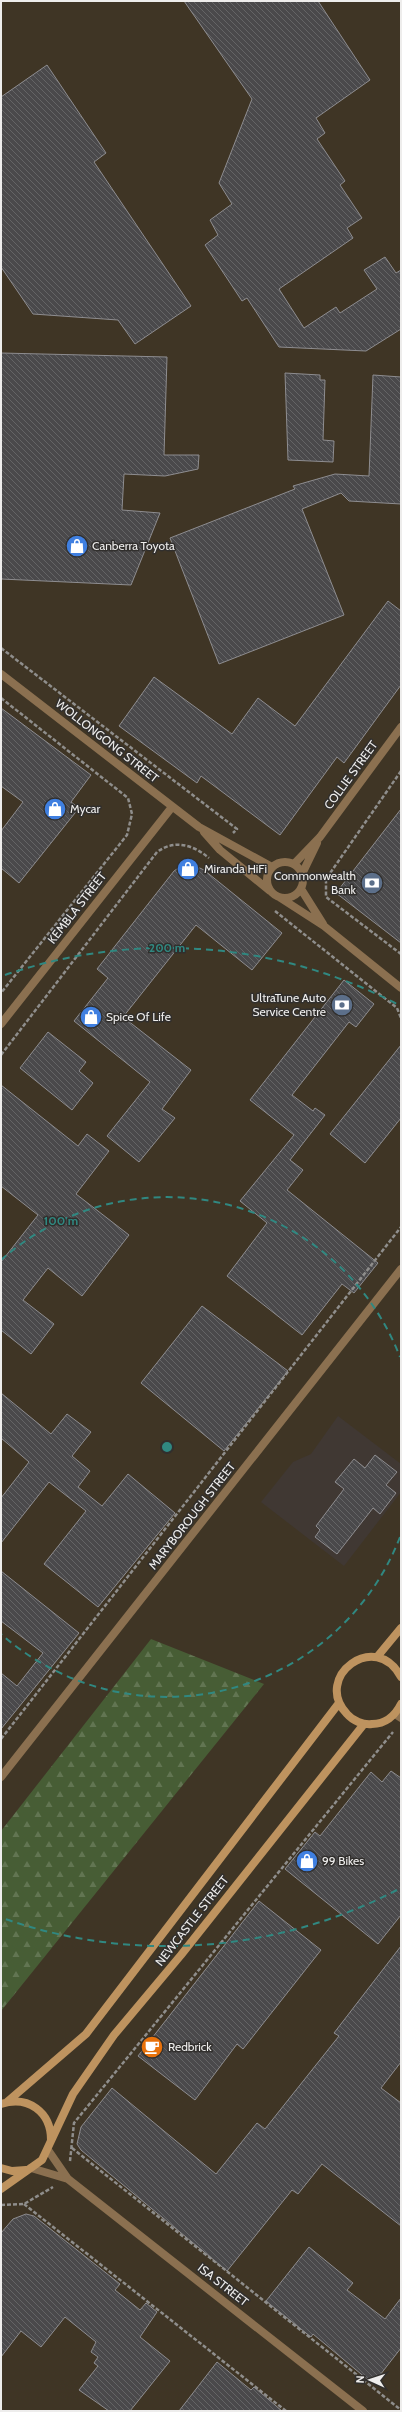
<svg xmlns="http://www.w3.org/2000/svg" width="402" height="2412" font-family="Cabin,sans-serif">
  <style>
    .commercial { fill: #3f3525 }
    .built { fill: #403833 }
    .forest { fill: url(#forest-firs) }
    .building { fill: url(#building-back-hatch); stroke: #8e8d90 }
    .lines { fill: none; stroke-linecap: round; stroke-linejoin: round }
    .path { stroke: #8f8e8c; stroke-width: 2.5; stroke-dasharray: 4 2; stroke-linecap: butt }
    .street { stroke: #8b7050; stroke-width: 8 }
    .secondary { stroke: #be935f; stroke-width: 8 }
    .ring { fill: none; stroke: #308881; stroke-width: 2; stroke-dasharray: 7 5 }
    .labels { text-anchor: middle; stroke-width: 3; stroke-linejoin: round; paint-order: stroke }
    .poi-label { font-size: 12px; fill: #eeedec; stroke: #312f2d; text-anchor: start }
    .street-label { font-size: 12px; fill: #eeedec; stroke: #312f2d }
    .centre { fill: #308881; stroke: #312f2d; stroke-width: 2 }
    .ring-label { font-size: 12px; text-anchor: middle; font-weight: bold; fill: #308881; stroke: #312f2d; stroke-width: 3; stroke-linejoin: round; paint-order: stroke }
  </style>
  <defs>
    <pattern id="forest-firs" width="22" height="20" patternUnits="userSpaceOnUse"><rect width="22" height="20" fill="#475d35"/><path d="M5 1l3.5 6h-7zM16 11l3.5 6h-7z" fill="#627552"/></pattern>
    <pattern id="building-back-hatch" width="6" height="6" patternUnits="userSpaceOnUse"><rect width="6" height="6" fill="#4a494b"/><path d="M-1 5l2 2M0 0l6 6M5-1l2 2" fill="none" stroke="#646465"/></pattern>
  </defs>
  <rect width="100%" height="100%" fill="#312f2d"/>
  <path class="commercial" d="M1,1H401V2411H1Z"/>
  <path class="built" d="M338,1416L401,1464V1492L344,1566L261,1502L293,1462L311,1454Z"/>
  <path class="forest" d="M151,1639L264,1684L1,2011V1831Z"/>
  <path class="building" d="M184,1H318L370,80L316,118L325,133L317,139L345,181L340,185L362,218L347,228L353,238L279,289L304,328L336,307L340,313L377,289L364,270L385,257L396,273L401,270V329L366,351L279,347L247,298L242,301L205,245L218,235L210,220L232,204L219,183L252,99Z
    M47,65L106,153L94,162L191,306L135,344L118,320L33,314L1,267V97Z
    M1,353L167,357L164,455H199L198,469L165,476L124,474L122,510L160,513L131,585L1,579Z
    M285,373L320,375V380H325L323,440L334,441L333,462L288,460Z
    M373,375L401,377V504L349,501L341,493L302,509L344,615L219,664L170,538L295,489L293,486L335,474L369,476Z
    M388,601L401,611V685L344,763L337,757L280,835L201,776L197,783L119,726L154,677L232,734L258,698L295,726Z
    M1,708L91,775L71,802L79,808L19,883L1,868V831L23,802L1,786Z
    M401,809V943L336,893Z
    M187,862L204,870L282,933L252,970L196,925L123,1017L191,1070L162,1109L175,1118L139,1162L107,1136L150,1082L74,1021L108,978L97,969L174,871Z
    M344,980L374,1004L356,1027L349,1022L292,1095L313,1111L315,1108L325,1115L290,1160L303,1170L287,1190L378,1263L354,1293L342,1284L302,1335L227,1276L267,1223L240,1201L294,1135L250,1100Z
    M48,1032L86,1062L79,1071L93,1083L72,1110L20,1068Z
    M401,1045V1118L365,1163L330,1134Z
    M1,1085L78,1146L87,1134L109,1151L76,1194L129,1235L82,1296L48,1268L23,1300L54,1324L31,1354L1,1330V1262L38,1215L1,1186Z
    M202,1306L288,1371L224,1451L141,1383Z
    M1,1393L51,1434L67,1414L91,1432L72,1456L90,1471L78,1487L102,1506L128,1474L175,1513L98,1607L44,1564L86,1511L49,1482L1,1543V1498L29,1462L1,1438Z
    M375,1455L397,1472L386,1485L396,1493L380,1514L373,1508L337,1554L315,1537L320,1530L316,1526L344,1489L335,1482L354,1459L365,1468Z
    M1,1571L79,1633L1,1729V1673L17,1686L43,1653L1,1621Z
    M391,1771L401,1778V1915L378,1944L285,1869L315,1832L320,1836L371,1772L382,1782Z
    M259,1901L321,1950L243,2049L237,2044L195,2100L138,2056Z
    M401,1946V2062L381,2088L401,2103V2226L322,2164L298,2194L292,2190L227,2271L81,2150L77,2144L81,2127L112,2088L216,2174L257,2123L265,2129L339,2036L334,2033Z
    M26,2214L34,2216L120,2284L115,2290L140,2310L146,2303L157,2312L140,2337L170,2361L130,2411H109L79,2390L98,2366L94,2363L98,2357L91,2352L96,2342L65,2317L41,2347L21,2331L1,2357V2233L13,2219Z
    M309,2247L353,2283L347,2290L385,2319L401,2298V2348L373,2384L313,2334L311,2337L266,2301Z
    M217,2362L251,2390L254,2387L282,2411H179Z"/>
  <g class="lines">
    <path class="path" d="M1,648L237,829L233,833
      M1,698L128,798L132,814L127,835L1,993
      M401,771L326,879V897L401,954
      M275,911L397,1008L401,1018
      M1,1055L157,852C175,839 193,845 209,858
      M1,1739L401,1227
      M72,2148L401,2410
      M70,2161L74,2123L393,1732
      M24,2204L286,2411
      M1,2205L24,2204L53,2187"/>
    <path class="street" d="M1,674L199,827L272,867
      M204,832L220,850L270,891
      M267 880a18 18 0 1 1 36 0a18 18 0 1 1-36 0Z
      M294,864L320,837L401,727
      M302,874L317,843
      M301,889L323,924
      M279,897L324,926L401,988
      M1,1024L172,807
      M395,1714L401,1718
      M1,1777L401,1269
      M48,2150L68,2179L363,2411
      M31,2168L68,2179"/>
    <path class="secondary" d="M377,1657L401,1628
      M401,1677C376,1629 312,1677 347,1714C353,1721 363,1725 372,1724C385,1724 395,1716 401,1704
      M7,2102L86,2034L339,1703
      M1,2104C28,2095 51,2112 51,2140
      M1,2168L12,2171L26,2170
      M1,2189L42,2160L73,2094L114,2035L181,1955L364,1724"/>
  </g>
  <g class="ring">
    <path d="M400 1537A250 250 0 0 1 1 1634M1 1260A250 250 0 0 1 400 1357"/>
    <path d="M397 1890A499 499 0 0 1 5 1919M5 975A499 499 0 0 1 397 1004"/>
  </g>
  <defs>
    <g id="shop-disc" transform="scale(1.15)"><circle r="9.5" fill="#3f7fe0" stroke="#312f2d"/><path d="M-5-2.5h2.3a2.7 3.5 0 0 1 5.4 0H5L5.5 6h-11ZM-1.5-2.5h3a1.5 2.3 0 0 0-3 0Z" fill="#fff"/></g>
    <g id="bank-disc" transform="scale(1.15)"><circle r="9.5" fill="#5c6f8a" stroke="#312f2d"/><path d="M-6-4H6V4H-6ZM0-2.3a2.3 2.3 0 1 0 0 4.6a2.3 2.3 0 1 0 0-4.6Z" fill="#fff"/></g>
    <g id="cafe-disc" transform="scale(1.15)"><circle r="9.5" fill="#e8710a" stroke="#312f2d"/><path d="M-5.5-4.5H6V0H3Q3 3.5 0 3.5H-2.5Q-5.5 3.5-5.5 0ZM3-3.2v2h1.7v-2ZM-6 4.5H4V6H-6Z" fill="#fff"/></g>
  </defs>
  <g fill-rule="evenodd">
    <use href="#shop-disc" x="77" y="546"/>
    <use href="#shop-disc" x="55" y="809"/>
    <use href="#shop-disc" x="188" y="869"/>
    <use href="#bank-disc" x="372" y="883"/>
    <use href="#bank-disc" x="342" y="1005"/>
    <use href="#shop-disc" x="91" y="1017"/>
    <use href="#shop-disc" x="307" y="1861"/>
    <use href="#cafe-disc" x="152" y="2047"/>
  </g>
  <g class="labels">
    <g class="poi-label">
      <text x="92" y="550">Canberra Toyota</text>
      <text x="70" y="813">Mycar</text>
      <text x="204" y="873">Miranda HiFi</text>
      <text x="356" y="880" text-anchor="end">Commonwealth<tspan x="356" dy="14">Bank</tspan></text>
      <text x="326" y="1002" text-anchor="end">UltraTune Auto<tspan x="326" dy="14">Service Centre</tspan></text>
      <text x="106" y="1021">Spice Of Life</text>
      <text x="322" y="1865">99 Bikes</text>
      <text x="168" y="2051">Redbrick</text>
    </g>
    <g class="street-label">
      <text transform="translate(107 741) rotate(38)" y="4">WOLLONGONG STREET</text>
      <text transform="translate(351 775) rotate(-54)" y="4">COLLIE STREET</text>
      <text transform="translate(77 908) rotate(-52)" y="4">KEMBLA STREET</text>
      <text transform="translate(192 1516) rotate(-52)" y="4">MARYBOROUGH STREET</text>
      <text transform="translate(192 1921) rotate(-52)" y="4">NEWCASTLE STREET</text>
      <text transform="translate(223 2285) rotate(38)" y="4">ISA STREET</text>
    </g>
  </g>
  <circle cx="167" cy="1447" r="6" class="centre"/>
  <g class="ring-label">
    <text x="167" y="952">200 m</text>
    <text x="61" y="1225">100 m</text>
  </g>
  <rect width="402" height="2412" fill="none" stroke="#eeedec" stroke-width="4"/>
  <g transform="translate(370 2380) rotate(273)" stroke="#312f2d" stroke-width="3" paint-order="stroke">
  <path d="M0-3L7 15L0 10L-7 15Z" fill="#eeedec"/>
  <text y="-6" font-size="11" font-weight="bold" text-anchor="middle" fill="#eeedec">N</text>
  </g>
</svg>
